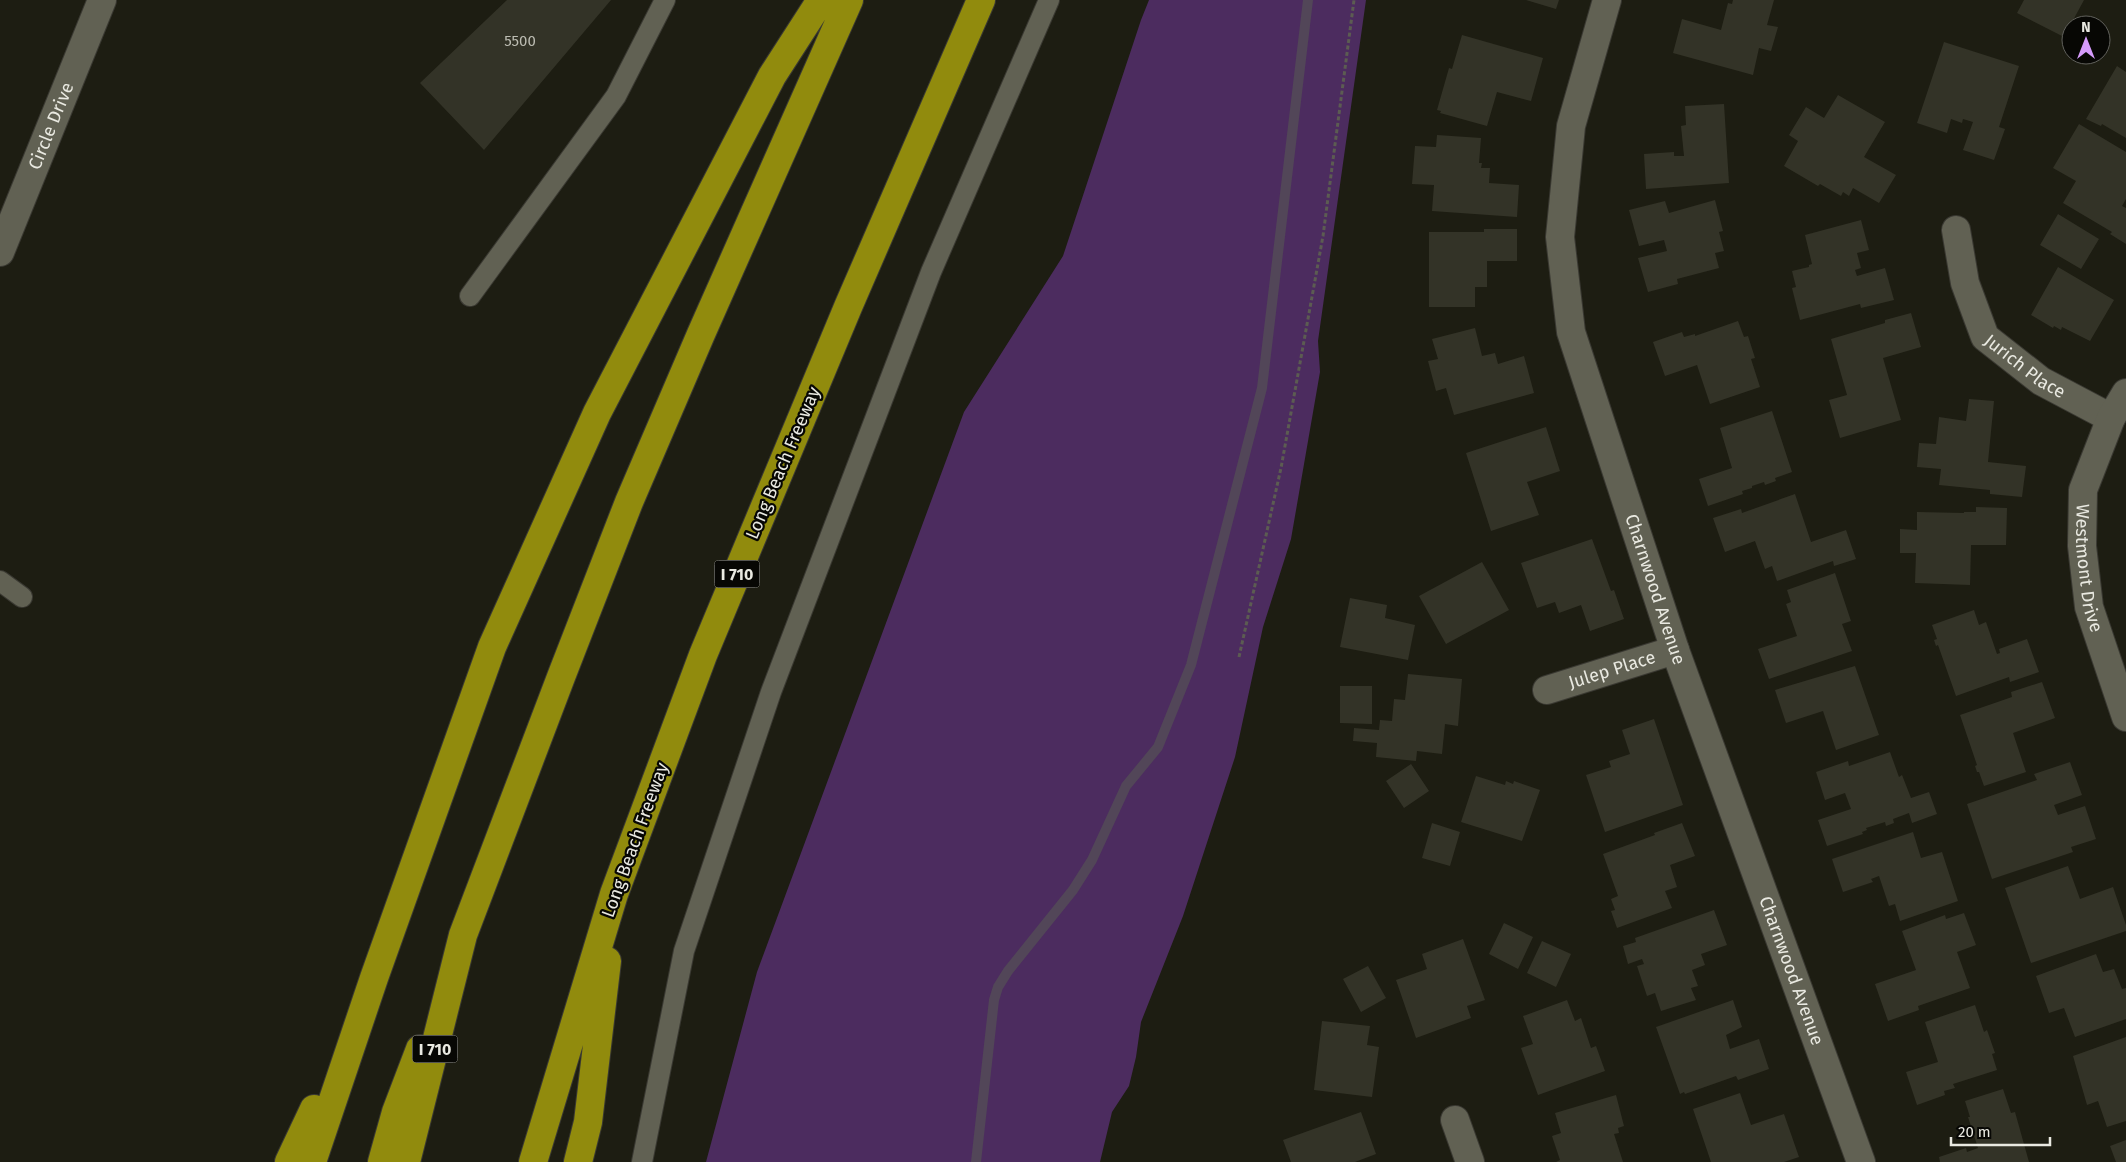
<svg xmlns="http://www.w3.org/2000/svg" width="2126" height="1162" font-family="'Fira Sans',sans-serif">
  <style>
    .green { fill: #4c2c5f }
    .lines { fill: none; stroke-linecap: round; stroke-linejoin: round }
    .stream { stroke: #524658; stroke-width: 10 }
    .building { fill: #333327 }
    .lane-casing { stroke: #3a3932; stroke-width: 22 }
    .street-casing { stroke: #3a3932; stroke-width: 30 }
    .highway-casing { stroke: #3a3932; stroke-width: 30 }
    .path { stroke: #5c5c52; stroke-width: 3; stroke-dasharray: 4 2.5; stroke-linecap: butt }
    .lane { stroke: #616153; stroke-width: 20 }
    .street { stroke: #616153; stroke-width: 28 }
    .highway { stroke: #918b0d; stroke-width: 28 }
    .labels { text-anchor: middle; stroke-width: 4.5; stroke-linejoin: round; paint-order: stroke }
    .number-label { font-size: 15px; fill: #bcbcb2 }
    .shield { fill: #070704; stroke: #a5a59f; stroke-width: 1 }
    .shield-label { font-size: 16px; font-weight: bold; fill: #e9e9e1 }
    .street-label { font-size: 18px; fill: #e9e9e1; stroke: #070704 }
  </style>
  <rect width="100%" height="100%" fill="#1d1d12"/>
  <path class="green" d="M1149,0H1366L1318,341L1320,372L1291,539L1263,627L1235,757L1183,916L1141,1022L1136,1057L1129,1086L1112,1112L1100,1162H706L757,972L964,412L1063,256L1141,20Z"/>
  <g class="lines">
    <path class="stream" d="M976,1162L994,1000L998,987L1008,971L1073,890L1092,860L1126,786L1158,747L1191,665L1262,388L1308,0"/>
  </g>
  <path class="building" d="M507,0H611L484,150L420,83Z
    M1526,0H1559L1556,9Z
    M1733,0H1774L1767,25L1778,27L1771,51L1759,48L1753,75L1673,53L1682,19L1721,30L1728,3L1732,4Z
    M2024,0H2084L2064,37L2017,13Z
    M1462,35L1543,58L1531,101L1497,92L1487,126L1440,113L1441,111L1437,110L1449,68L1452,69Z
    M1944,42L2019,66L1999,127L2005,129L1994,160L1963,150L1973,122L1963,119L1962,123L1951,119L1947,133L1917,123Z
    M2117,66L2126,72V138L2102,124L2101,126L2086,119Z
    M1838,95L1885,122L1864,157L1896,175L1879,203L1853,188L1849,196L1843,192L1841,196L1820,184L1818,186L1784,166L1798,141L1789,135L1806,107L1824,118Z
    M1724,104L1729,183L1646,189L1644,154L1674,152V156H1684L1681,126L1686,125L1685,106Z
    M2079,124L2126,152V199L2122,206L2126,208V244L2110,234L2112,232L2063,203L2076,181L2053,168Z
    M1437,135L1481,138L1479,163H1482L1481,168H1490L1489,183L1519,185L1517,217L1432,211L1434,185L1412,184L1415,146L1436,147Z
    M1715,200L1723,231L1719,232L1724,251L1715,253L1719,268L1677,279L1678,284L1648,292L1638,258L1667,251L1664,240L1639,246L1629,210L1665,201L1669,213Z
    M2058,214L2099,239L2081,269L2040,245Z
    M1861,220L1869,250L1857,253L1861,268L1855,270L1857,276L1885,268L1894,300L1861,308L1860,304L1800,320L1792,288L1796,287L1792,271L1809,267V265L1812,264L1805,235Z
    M1484,229H1517V261H1487V287H1475V307H1429V232H1484Z
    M2058,267L2114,300L2090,341L2062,327L2061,330L2054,326L2053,328L2031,315Z
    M1911,313L1921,347L1883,358L1901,420L1840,438L1829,400L1847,395L1831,339L1885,323V320Z
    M1738,321L1744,337L1748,336L1755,358L1751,359L1760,387L1710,404L1697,365L1665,376L1653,342L1682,332L1684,337L1695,334V336Z
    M1475,328L1482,356L1495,353L1498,364L1524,356L1534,393L1454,415L1446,388L1436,391L1428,361L1438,359L1432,339Z
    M1969,399L1994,401L1988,462L2026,466L2022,497L1990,494V490L1939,485L1941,469L1917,467L1919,443L1936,444L1939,417L1966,421Z
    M1772,411L1792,472L1775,478L1776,481L1765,485L1764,482L1752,486V488L1742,491L1743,494L1708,506L1699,479L1732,468L1720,428Z
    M1546,427L1560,471L1527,482L1539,515L1491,531L1466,453Z
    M1795,494L1811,542L1846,530L1856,559L1834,566L1833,561L1777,581L1772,566L1765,569L1755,541L1725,552L1713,518L1741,509L1742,513Z
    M1976,507L2007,508L2006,545H1971L1970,585L1915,583L1916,553H1900V529L1917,530V512L1964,513V512H1976Z
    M1592,539L1611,591L1614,590L1624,619L1590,631L1581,605L1559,613L1555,602L1537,608L1521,563Z
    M1482,562L1509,610L1446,644L1419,596Z
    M1835,573L1851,621L1842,624L1852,651L1769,679L1758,649L1797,636L1786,604L1791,602L1787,590Z
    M1350,598L1387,605L1385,618L1415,625L1408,660L1340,647Z
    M1974,610L1979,625L1986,622L1997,654L2000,653L1999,649L2027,639L2039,672L2010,682L2009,677L1956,696L1938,645L1936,646L1934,640L1937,639L1932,625Z
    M1855,666L1879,735L1836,750L1823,711L1786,723L1775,690Z
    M1408,674L1462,679L1458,726L1445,724L1442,754L1417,751L1416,761L1376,757L1377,743L1353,741L1354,728L1379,730L1380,720L1392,721L1394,699L1405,700Z
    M2042,682L2055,718L2013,733L2026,772L1984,786L1979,772H1977L1975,766L1977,765L1960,715L2012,697L2011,692Z
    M1340,686H1372V724L1340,723Z
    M1654,719L1683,805L1605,832L1586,775L1611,767L1609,761L1630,754L1622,730Z
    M1890,752L1899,777L1902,775L1911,798L1929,792L1937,814L1912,823L1909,813L1893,819L1894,823L1886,826L1885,822L1866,828L1867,830L1862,832L1863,834L1827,846L1818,820L1851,809L1845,793L1825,800L1816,772L1848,761L1849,766Z
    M2070,762L2082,795L2054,805L2058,815L2085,806L2096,839L2071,847L2073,852L1992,879L1967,804L2037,780L2034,774Z
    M1411,764L1429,791L1404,808L1386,781Z
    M1476,776L1505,785L1506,781L1513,784L1514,781L1540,790L1522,841L1461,822Z
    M1432,823L1460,832L1450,866L1422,858Z
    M1682,823L1695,856L1670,865L1677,887L1665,891L1672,908L1617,928L1611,911L1615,910L1611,899L1618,896L1603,854L1655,835L1654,833Z
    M1913,832L1921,858L1942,852L1958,901L1900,921L1895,904L1889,906L1879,876L1871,879L1873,882L1843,892L1832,859Z
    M2068,866L2080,899L2113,887L2126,925V931L2031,963L2005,888Z
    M1714,910L1727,945L1701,954L1705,965L1692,970L1698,986L1691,988L1696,1000L1661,1011L1655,993L1647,996L1637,966L1644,964L1642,959L1628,964L1623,946L1636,942L1635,938Z
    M1964,913L1976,945L1957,952L1970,988L1918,1006L1919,1010L1888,1021L1875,984L1916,970L1902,931L1945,915L1946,919Z
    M1504,923L1533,937L1518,969L1489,954Z
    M1463,939L1485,1000L1467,1006L1471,1018L1416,1038L1396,980L1427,969L1422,954Z
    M1542,941L1571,954L1556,987L1527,973Z
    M2096,954L2103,972L2114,969L2122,989L2126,988V1019L2075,1037L2064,1008L2049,1013L2036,976Z
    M1368,966L1386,998L1361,1012L1343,979Z
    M1567,1000L1575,1021L1581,1018L1591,1048L1596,1046L1605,1071L1538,1095L1521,1048L1533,1044L1523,1016Z
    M1733,1000L1742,1027L1726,1035L1730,1049L1759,1039L1769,1069L1738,1080L1736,1076L1685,1094L1684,1092L1680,1094L1656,1027Z
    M1975,1005L1984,1032L1987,1030L1995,1053L1992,1054L1997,1070L1953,1084L1955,1088L1944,1091L1945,1095L1917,1105L1906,1072L1938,1062L1925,1022Z
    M1322,1021L1370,1026L1367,1045L1379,1047L1372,1097L1314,1090Z
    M2126,1037V1121L2107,1127L2098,1101L2087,1105L2073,1056Z
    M2003,1089L2011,1113L2015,1112L2029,1162H1940L1939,1157L1966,1148L1967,1152L1978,1148L1968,1117H1970L1965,1101Z
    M1740,1093L1751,1125L1784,1114L1799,1157L1784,1162H1711L1693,1109Z
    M1616,1095L1624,1126L1618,1128L1619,1133L1614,1134L1623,1162H1556L1560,1160L1552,1136L1561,1133L1555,1113Z
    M1361,1112L1376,1154L1355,1162H1291L1283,1140Z
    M2126,1140V1162H2116L2110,1146Z"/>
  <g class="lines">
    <g class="lane-casing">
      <path id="lane" d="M470,296L616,96L665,0
        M0,581L22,597
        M642,1162L684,951L771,692L931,272L1049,0"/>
    </g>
    <g class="street-casing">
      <g id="street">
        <path id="s1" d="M1607,0L1571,126L1560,237L1571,332L1675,650L1861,1162"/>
        <path id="s2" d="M1956,230L1965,283L1985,337L2041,381L2111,418"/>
        <path id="s3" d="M0,252L102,0"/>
        <path id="s4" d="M2126,393L2111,418L2083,490L2082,546L2089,607L2126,717"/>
        <path id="s5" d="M1547,690L1675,650"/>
        <path d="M1455,1120L1470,1162"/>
      </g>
    </g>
    <g class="highway-casing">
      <path id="highway" d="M289,1162L314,1109
        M312,1162L374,978L492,647L597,413L772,76L821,0
        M382,1162L396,1112L420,1049
        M406,1162L463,935L561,677L629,502L701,334L849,0
        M533,1162L614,894L703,655L848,307L981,0
        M578,1162L588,1122L607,961"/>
    </g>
    <path class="path" d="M1239,657L1281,468L1323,236L1354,0"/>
    <use href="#lane" class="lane"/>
    <use href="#street" class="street"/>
    <use href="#highway" class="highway"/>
  </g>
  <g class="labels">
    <g class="number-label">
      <text x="520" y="46">5500</text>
    </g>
    <g class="shield">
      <rect x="714.5" y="560.5" width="45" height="27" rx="4"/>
      <rect x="412.5" y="1035.5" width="45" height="27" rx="4"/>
    </g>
    <g class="shield-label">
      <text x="737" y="580">I 710</text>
      <text x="435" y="1055">I 710</text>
    </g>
    <g class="street-label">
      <text dy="6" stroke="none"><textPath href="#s3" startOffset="136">Circle Drive</textPath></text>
      <text dy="6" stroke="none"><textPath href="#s2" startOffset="161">Jurich Place</textPath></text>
      <text transform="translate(783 463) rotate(-67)" y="6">Long Beach Freeway</text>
      <text dy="6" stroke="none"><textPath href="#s4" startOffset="185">Westmont Drive</textPath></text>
      <text dy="6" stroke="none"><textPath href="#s1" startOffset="609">Charnwood Avenue</textPath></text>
      <text dy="6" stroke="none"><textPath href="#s5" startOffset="68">Julep Place</textPath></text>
      <text transform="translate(635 840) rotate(-70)" y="6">Long Beach Freeway</text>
      <text dy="6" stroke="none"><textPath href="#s1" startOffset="1014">Charnwood Avenue</textPath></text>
    </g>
  </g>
  <g transform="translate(2086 40)"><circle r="24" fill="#070704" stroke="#61615c"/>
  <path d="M0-4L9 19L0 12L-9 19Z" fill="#d59bfb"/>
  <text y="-8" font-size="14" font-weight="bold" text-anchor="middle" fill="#e9e9e1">N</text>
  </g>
  <path d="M1951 1137v8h99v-8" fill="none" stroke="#e9e9e1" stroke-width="2.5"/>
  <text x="1958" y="1137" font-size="15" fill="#e9e9e1" stroke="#070704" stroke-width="4" paint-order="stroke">20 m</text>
</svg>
